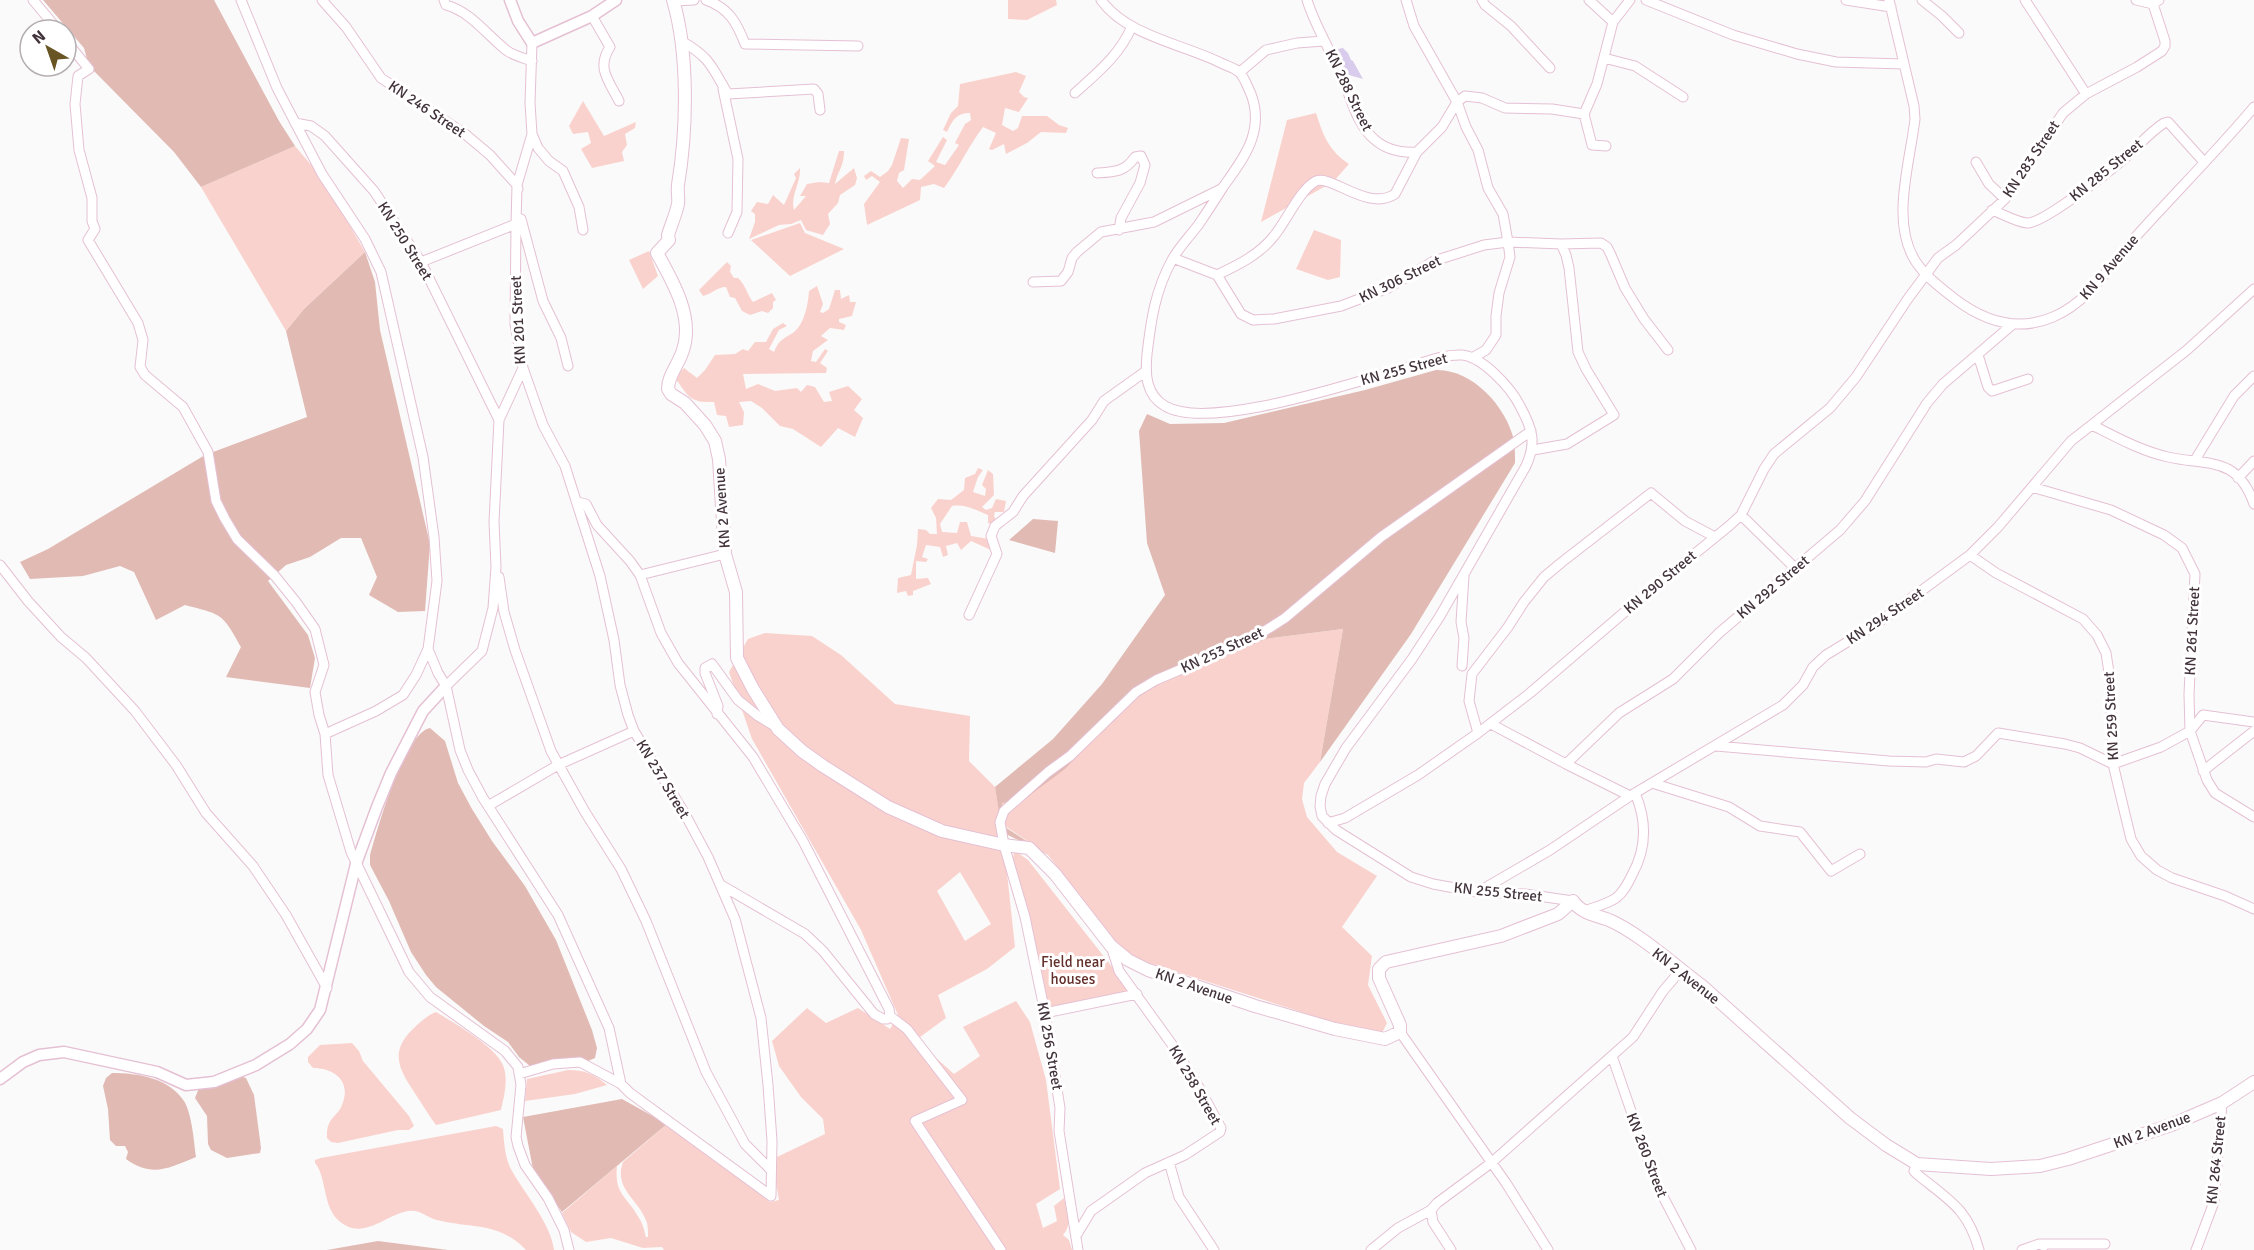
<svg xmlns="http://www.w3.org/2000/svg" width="2254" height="1250" font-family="Signika,sans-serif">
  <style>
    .green { fill: #fad2cd; fill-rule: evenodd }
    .forest { fill: #e1bab4 }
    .water { fill: #d9cbeb }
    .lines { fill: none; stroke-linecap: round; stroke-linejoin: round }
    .minor-casing { stroke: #e5c0d3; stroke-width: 11 }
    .tertiary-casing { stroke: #e5c0d3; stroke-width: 13 }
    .secondary-casing { stroke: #e5c0d3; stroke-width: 14 }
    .minor { stroke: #fff; stroke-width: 9 }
    .tertiary { stroke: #fff; stroke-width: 10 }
    .secondary { stroke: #fff; stroke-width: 12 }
    .labels { text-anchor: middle; stroke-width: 6; stroke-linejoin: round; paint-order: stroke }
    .street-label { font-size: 15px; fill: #43343c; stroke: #fff }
    .park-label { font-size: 15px; fill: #632f2a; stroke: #fff }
  </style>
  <rect width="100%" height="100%" fill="#fafafa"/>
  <path class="green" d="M1008,0H1056L1057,5L1027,20L1008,19Z
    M1016,72L1026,76L1019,92L1024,97L1028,98L1019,112L1005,108L1002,125L1013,131L1018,128L1022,116H1047L1059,125L1068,128L1066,133L1041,132L1027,143L1006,154L1004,144L992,150L989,149L996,133L983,127C968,147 959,168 944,188L934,184L921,187L920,200L867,225L864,204L880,182L872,176L866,180L864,176L871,171L880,177L888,171L892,165L901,138L909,139L904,170L899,173L897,181L903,188L912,179L920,180L935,166L928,161L943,137L947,140L936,162L945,165L959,145L955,143L965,124L971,120L970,113C957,112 952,121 947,132L943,130L951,113L958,106L960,84Z
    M583,101L604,136L636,122L635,128L625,134L627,145L622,152L624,161L592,168L581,149L591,143L588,132L573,134L569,126Z
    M1316,113C1323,135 1329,151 1349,164L1333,182L1261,222L1287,120Z
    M295,146L322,178L365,252L304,309L286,331L201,187Z
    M839,151H844C844,167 838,170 835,184L854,168L857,178L855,185L840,195L838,203L828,214L830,224L823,235L806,230L801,220L791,224L779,225L749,239L755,222V214L751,211L757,202L768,204L773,195L784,205L796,178L794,174L800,168C801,183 790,196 794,210L806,196H800L807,184L819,182L829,183Z
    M800,223L805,233L844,249L790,276L751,240Z
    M1314,230L1341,240L1340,277L1328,280L1296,269Z
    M649,251L658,276L643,289L629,260Z
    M727,262L731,266L730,272L734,278H738C745,284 747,294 753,302L772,293L776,300L773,302V308L768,313L762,311L750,315L742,311L735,298L730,297L726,287C717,287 712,294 703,296L699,290Z
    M817,286L823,304L820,312L823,313L829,309L835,290H840L841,299L849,295L850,302H856L852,316L839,319V322L846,325L844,330L830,328L821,336L828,340L813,351L811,361L816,362L825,349L828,351L820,363L827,368L826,373L743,374L746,389L758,384L775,391L797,388L801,392L807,385L815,387L824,402L832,401L829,392L848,386L862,399L854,410L863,418L855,437L838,428L821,447L793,429L780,426L762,408L751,401L739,402L744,412L743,425L729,427L726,416L717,415L714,402C690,403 689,397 675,378L684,368L697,378L705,370L715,355L735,354L743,349L748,351L755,342H766L773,329L783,323L787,326L779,330L769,349L774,352C780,338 783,340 794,332C805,323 808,304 809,291Z
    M978,468L983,470L978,477L973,492L985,496L986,489L982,485L988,470L993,474L994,495L982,507L986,510L992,508L996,499L1006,501L1004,512H995L994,516L996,520L993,525L988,523V515C976,510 965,504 952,506L940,524L942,532L957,533L960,522H967L971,536L995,540L993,551L971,541L961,550L957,543L946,546L948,555L943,557L940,547L926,545L922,557L928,559L926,562L916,561V579L928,578L931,584L913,591V595L908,596L906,591L897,593L898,578L911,575L917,545L918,529L926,530L930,534H937L936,518L931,508L938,499L951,500L964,490L965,478L975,474Z
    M1343,629L1320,762L1304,783L1302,799L1307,817L1337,852L1377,876L1342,927L1372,956L1368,985L1387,1023L1381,1035L1357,1030L1134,958L1118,945L1048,855L1005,826L1002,803L1022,801L1147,688L1265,639Z
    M765,633L812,636L841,655L895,704L970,716L969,761L995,787L1003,836L1015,947L987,969L938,995L946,1018L916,1040L954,1074L980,1056L963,1027L1016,1001L1030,1022L1046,1080L1060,1189L1036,1204L1043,1228L1057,1221L1054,1206L1064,1198C1067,1211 1073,1224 1063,1235L1069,1240L1072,1250H664L662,1247L643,1248L611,1238L586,1242L571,1232L562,1213L617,1166C614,1195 627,1196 639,1218C643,1224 644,1230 646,1237H648C648,1233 648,1227 647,1223C640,1200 613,1189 623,1162L667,1124L683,1135L770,1202L779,1200L775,1177L777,1157L825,1134L823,1119L801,1097L779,1066L772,1041L807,1008L826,1023L858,1008L890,1029L898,1015L861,930L752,739L729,672L748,639ZM960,872L991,924L965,941L937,891Z
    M1014,850L1028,860L1131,991L1048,1010L1013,859Z
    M436,1012C454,1023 499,1048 504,1068C508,1082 504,1096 501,1110L436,1125C430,1117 425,1109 420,1101C403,1074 385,1055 414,1028C421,1021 427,1016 436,1012Z
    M352,1043L359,1051L363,1061L409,1116L414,1126L409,1130H398L338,1143L331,1142L327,1138C326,1117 337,1118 342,1105C352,1081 334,1068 313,1068L308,1062V1057L320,1045Z
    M568,1070C585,1070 594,1074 607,1085L575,1094L525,1101L527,1079Z
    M496,1126L503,1129C504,1143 505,1159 512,1171C525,1194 551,1224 554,1250H526C498,1221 472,1229 437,1220C426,1217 420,1209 408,1211C384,1215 361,1244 336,1218C323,1203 326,1176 315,1163V1160L321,1158Z"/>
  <path class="forest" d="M43,0H214L279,121L295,146L201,187L174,152L89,66L84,48Z
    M365,252L375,282L380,330L430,544L425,611L398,612L369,595L377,577L361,538H341L310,557L286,565L268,581L308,635L315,658L310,688L226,677L241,647C222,613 223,615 185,605L156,620L134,572L120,566L83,576L30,579L20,562L48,549L205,455L307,417L286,331L304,309Z
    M1436,370C1472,369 1506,406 1514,440C1515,447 1515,456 1515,463L1411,634L1320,762L1343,629L1265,639L1147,689L1132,700L1115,720L1103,729L1065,769L1022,801L1002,803L1005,827L1048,855L1002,832L995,787L1053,739L1102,684L1165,595L1147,543L1139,431L1147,414L1170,424L1224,423L1365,390Z
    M1033,519L1058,521L1055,553L1009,540Z
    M430,728L445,741L458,783L472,809L492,841L525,886L556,940L592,1030L597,1048L595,1058L588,1061H550L530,1066L519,1057L508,1042L484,1026L436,987L426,975L411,952L389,901L370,865V855C377,830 404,733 430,728Z
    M112,1073C138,1073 169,1078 184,1101C192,1114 194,1142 196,1157C169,1168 152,1178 126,1159L128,1152L125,1146H116L110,1140L108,1109L103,1086L106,1078Z
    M237,1075L246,1078L254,1095L261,1148L260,1153L227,1158L211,1150L208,1144L207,1116L195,1098L199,1088Z
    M622,1099L667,1124L562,1212L533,1169L523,1117Z
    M378,1241L448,1250H327Z"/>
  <path class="water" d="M1343,48L1348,53L1351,60L1353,61L1363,79L1349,75L1341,76L1335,67H1331C1331,59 1334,55 1338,49Z"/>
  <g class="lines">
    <g class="minor-casing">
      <path id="minor" d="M33,0L58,30
        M241,0L277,88L322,174L365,239L381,272L423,457L434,537L437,581L428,649L416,675L403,695L376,711L325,734L328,775L351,852L409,972L430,997L505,1051L518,1067L521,1085L516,1137L518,1146L525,1165L548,1198L564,1230L569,1250
        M322,0L346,27L381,78L465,134L490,155L517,185L518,189
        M444,0L446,5C471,12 486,34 506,50C512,55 523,58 532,61
        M706,0C729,8 737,23 745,44L858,46
        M1101,0C1127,36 1183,44 1221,63C1227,66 1235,68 1239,72C1244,76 1248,88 1251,94C1265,131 1244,158 1223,187C1215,200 1207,212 1199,224C1190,236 1179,247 1172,260C1155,291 1151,320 1147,354C1145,375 1146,395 1165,406C1209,432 1354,382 1405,368C1423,363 1443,354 1462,355C1483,357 1511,388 1520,406C1532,428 1537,442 1526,466L1440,616L1412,659L1346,748L1325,784L1321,796L1320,806L1322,816L1336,830L1411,877L1433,884L1477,892L1525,894L1573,901
        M1307,0C1315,26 1329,48 1340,72C1350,93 1355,123 1374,139C1386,150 1401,153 1417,152L1442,127L1457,102L1465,96L1482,98L1505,108L1552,109L1584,114L1597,84L1613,22L1630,0
        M1406,0L1414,26L1457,102L1466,127L1478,150L1488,188L1503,214L1508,242L1510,257L1499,293L1496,316V335L1486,350L1472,358
        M1482,0L1485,5L1511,26L1550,68
        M1589,0L1613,22
        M1646,0L1733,35L1797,54L1836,62L1903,64
        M1846,0L1891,7
        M1889,0L1914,106L1915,119C1910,163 1890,223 1916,262C1926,277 1941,288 1955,299C1984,321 2018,332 2053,317C2091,301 2113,261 2140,232C2178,190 2218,150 2254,107
        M1922,0L1942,16L1959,33
        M2025,0L2086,94
        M2136,0L2153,4
        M674,1L694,0
        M592,16L610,47C596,68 609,81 619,101
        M66,41L89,69L78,76L75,104L79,150L92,198V221L95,229L88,240L138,323L143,340L140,367L145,375L183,407L208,452L216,501L225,519L237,539L275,576L296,602L315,629L324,665L315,692L319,715L325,734
        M683,42C711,58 712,68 728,94L814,89L818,94L820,110
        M1604,58L1635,66L1683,97
        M1240,72L1266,50L1297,43L1324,41
        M723,89L738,159L737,212L728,233
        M1075,93C1097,73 1120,55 1132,26
        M1584,114L1592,145L1606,146
        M295,123L311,126L325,136L374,191L421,262L499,420
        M532,134L538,148L549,161L563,171L579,207L583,230
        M1976,162L1989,184L2005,199
        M1097,173C1114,172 1125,172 1135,157L1141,156L1145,165L1140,183L1121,218L1119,230
        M1992,210C2003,214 2016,222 2027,223C2043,224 2111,170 2126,157C2138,146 2150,132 2164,123L2168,122L2204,162
        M1173,258L1217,275L1241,314L1253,320L1274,319L1341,306L1388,288L1434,261L1484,245L1508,242L1561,244L1601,243L1607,247L1611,255L1625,288L1644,319L1668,350
        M421,262L516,224L521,219L543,301L561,338L568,366
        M1217,275C1238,265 1259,255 1274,236C1286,222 1300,189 1316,181C1331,174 1368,212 1395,194L1417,152
        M1033,282L1061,281L1068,272L1072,258L1077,252L1101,232L1154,222L1221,189
        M1978,355L1988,387L1992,391L2028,379
        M2092,425C2116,437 2141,451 2168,457C2207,466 2237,455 2254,504
        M1533,450L1567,444L1614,415L1586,369L1578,352L1569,268L1566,255L1561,244
        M2195,460L2234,396L2254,376
        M2238,478L2254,461
        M2032,487L2111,510L2164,535L2182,548L2195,574L2189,694L2190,731L2207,780L2215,793L2254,817
        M577,502L586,504L597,525L630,561L640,575L661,633L678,663L753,757L803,841L889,1009L890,1016L887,1019H883L874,1014L823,951L805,934L721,885
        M1741,515L1796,569
        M1970,555L1996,573L2083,619L2097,635L2106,653L2110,679L2113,764L2131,839L2141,856L2157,870L2172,878L2225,896L2254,909
        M0,565L28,601L61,637L86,658L135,711L176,765L206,813L253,866L286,915L327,988
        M640,575L725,554
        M499,577L504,612L515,650L551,751L585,812L621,869L646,921L706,1072L745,1144L770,1169
        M969,615L997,554L991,536L995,526L1013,512L1023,496L1092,420L1104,401L1146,371
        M428,649L438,673L446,686L460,750L468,770L483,798L558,915L609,1028L621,1084L630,1093L771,1196L772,1141L768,1085L761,1018L735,919L708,857L685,814L634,731L628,715L620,685L614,640L600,576L565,466L543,425L523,368
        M1462,666L1464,638L1461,622L1464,576
        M446,686L482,651L493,608L496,567L494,522L499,420L523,368L515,324L516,224L517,185L532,134L530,103L532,43
        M717,714L718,706L705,673V668L712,664L738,700L758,716L773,725
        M1491,724L1566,764L1619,713L1673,679L1719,633L1840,530L1865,501L1927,403L1943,384L2013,324
        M1478,733L1469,701L1472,674L1508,627L1524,602L1544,577L1562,562L1651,493L1685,521L1715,537
        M1716,746L1889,761L1926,762L1936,759L1964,762L1976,756L1998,733L2065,744L2080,748L2113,764L2161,747L2190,731L2203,715L2254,722
        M1566,764L1630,796
        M2203,771L2254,731
        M1652,783L1729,807L1760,826L1800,832L1831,871L1860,854
        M488,806L558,765L634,731
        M1328,823L1345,818L1418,775L1478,733L1530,693L1655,586L1729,526L1741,515L1764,469L1774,454L1830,408L1856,377L1907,300L1938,258L1956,245L2005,199L2063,113L2086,94L2137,67L2162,51L2165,46V41L2153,4L2159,0
        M1478,892L1550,850L1630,796L1783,705L1803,685L1813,667L1826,655L1872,627L1970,555L1998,527L2071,441L2187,350L2254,289
        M1585,911C1595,907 1607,904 1616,898C1624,892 1628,883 1632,875C1647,848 1647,821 1635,793
        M1045,1013L1137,994
        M890,1016L907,1029L962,1100L915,1121L1001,1250
        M1400,1032L1506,1183L1548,1250
        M1612,1056L1656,1183L1691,1250
        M519,1074L553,1064L580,1062L621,1084
        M1169,1162L1179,1197L1214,1250
        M1917,1164L1914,1171L1918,1175C1949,1200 1968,1209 1979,1250
        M1076,1236L1091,1211L1145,1173L1185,1155L1220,1132L1221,1128L1201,1091L1171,1043L1119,971L1111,946
        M2039,1244H2105
        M1078,1250L1059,1131L1060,1108L1045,1013L1025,917L1004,845L1000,822L1004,811L1048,772L1070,756L1136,692L1156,680L1252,639L1285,618L1381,537L1531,431
        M1371,1250L1398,1228L1431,1210
        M1451,1250L1433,1222L1431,1210L1437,1203L1491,1163L1633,1037L1663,991L1681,970
        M2022,1250L2039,1244L2044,1246
        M2196,1250L2214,1202L2222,1103"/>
    </g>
    <g class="tertiary-casing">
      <path id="tertiary" d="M510,0L518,21L532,43L592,16L616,0
        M0,1079L23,1062L39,1055L64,1052L157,1072L186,1085L214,1082L256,1065L290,1044L307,1029L320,1010L356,864L377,807L391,773L423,711L446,686"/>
    </g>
    <g class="secondary-casing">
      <path id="secondary" d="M673,0C689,54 687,130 678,185C677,191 679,198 678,204C676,214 671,225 668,235L669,240L657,253C673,282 694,317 683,350C679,364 668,375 668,389L671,394L685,403L705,425L715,441L719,459L725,554L736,592L737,658L753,689L778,729L802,751L823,766L888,807L942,831L1004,845L1029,848L1055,874L1111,946L1128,960L1148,970L1255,1006L1335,1029L1385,1039L1400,1032V1025L1379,978V969L1386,962L1501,936L1558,914L1573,901C1581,913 1595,915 1609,920C1639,933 1674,965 1701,985L1850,1118L1886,1145L1917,1164L1991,1169L2040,1166L2068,1159L2171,1125L2222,1103L2254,1082"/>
    </g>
    <use href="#minor" class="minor"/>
    <use href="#tertiary" class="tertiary"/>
    <use href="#secondary" class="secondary"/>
  </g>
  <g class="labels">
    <g class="street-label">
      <text transform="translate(1349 90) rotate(64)" y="5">KN 288 Street</text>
      <text transform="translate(427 109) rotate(34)" y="5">KN 246 Street</text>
      <text transform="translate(2031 159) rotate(-56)" y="5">KN 283 Street</text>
      <text transform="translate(2106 170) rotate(-39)" y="5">KN 285 Street</text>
      <text transform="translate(405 241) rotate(58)" y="5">KN 250 Street</text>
      <text transform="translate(2109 267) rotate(-49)" y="5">KN 9 Avenue</text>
      <text transform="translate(1400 279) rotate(-26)" y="5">KN 306 Street</text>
      <text transform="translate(518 320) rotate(-93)" y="5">KN 201 Street</text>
      <text transform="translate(1404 369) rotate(-15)" y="5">KN 255 Street</text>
      <text transform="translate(722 508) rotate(-94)" y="5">KN 2 Avenue</text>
      <text transform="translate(1660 582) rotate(-40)" y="5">KN 290 Street</text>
      <text transform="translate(1773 587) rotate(-40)" y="5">KN 292 Street</text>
      <text transform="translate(1885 616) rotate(-34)" y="5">KN 294 Street</text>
      <text transform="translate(2192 631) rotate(-87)" y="5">KN 261 Street</text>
      <text transform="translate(1222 650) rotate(-25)" y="5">KN 253 Street</text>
      <text transform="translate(2111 716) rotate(-93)" y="5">KN 259 Street</text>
      <text transform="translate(663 779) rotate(59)" y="5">KN 237 Street</text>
      <text transform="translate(1498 892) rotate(6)" y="5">KN 255 Street</text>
      <text transform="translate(1686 976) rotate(38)" y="5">KN 2 Avenue</text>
      <text transform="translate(1194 986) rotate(19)" y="5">KN 2 Avenue</text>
      <text transform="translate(1050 1046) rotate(80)" y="5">KN 256 Street</text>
      <text transform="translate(1195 1085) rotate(60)" y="5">KN 258 Street</text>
      <text transform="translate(2152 1130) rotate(-20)" y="5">KN 2 Avenue</text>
      <text transform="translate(1647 1155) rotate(69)" y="5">KN 260 Street</text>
      <text transform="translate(2216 1160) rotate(-84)" y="5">KN 264 Street</text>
    </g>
    <g class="park-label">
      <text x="1073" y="967">Field near<tspan x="1073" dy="17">houses</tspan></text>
    </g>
  </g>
  <g transform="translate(48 48) rotate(320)"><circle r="28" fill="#ffffff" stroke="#b4aeb1" stroke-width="1.5"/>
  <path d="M0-4.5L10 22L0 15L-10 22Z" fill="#685523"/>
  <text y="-9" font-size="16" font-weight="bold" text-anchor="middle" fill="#43343c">N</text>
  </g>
</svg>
